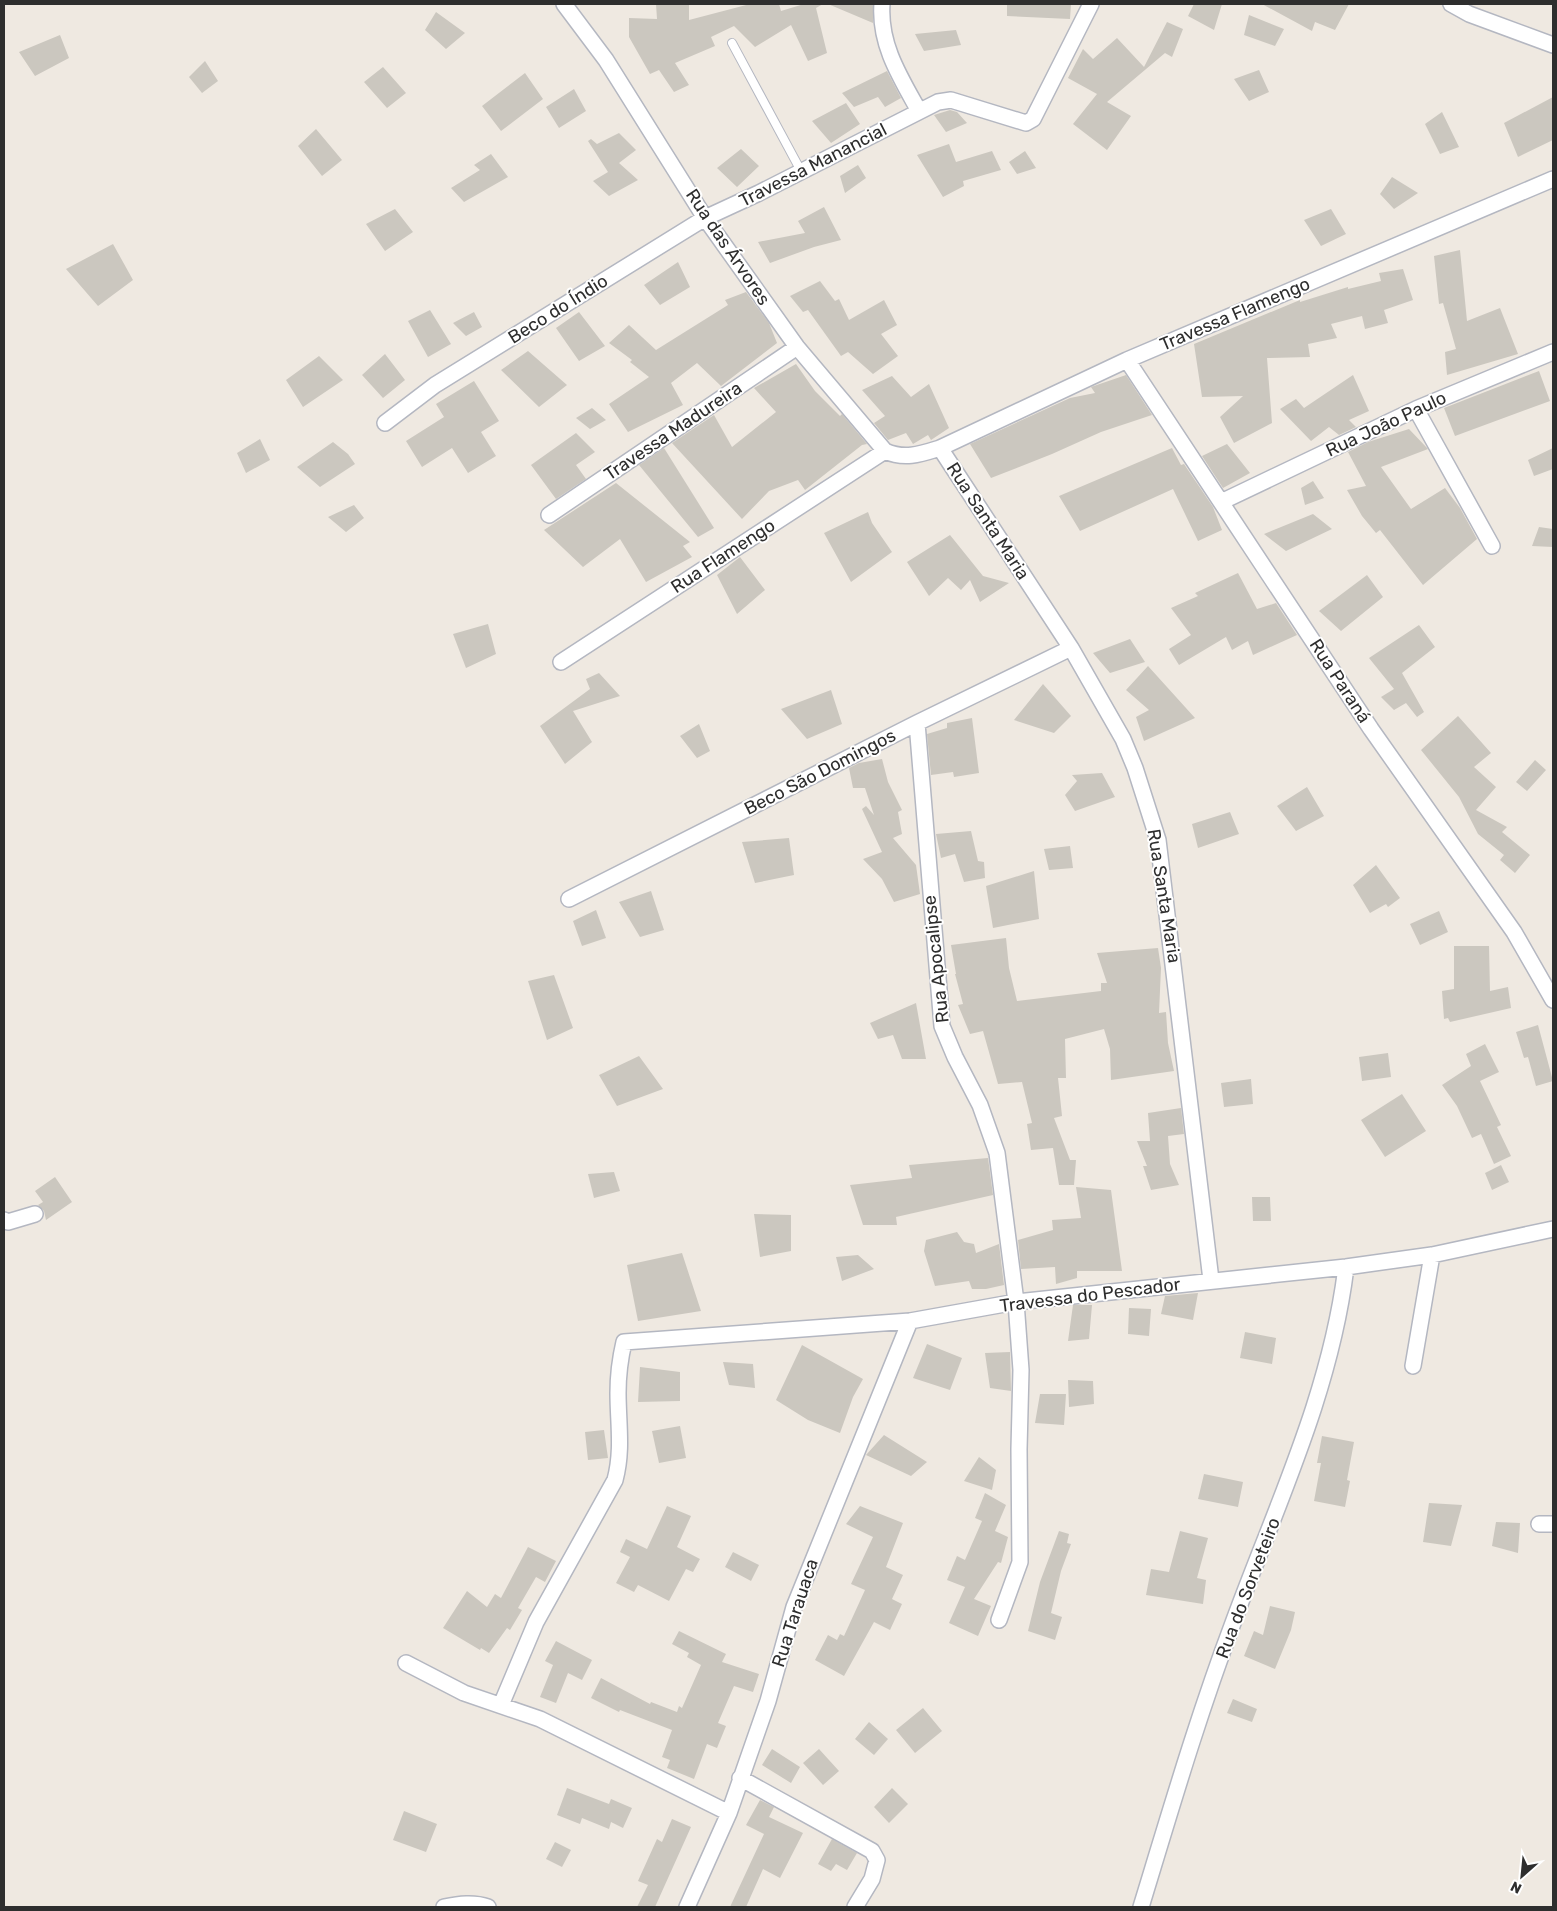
<svg xmlns="http://www.w3.org/2000/svg" width="1557" height="1911" font-family="Rubik,sans-serif">
  <style>
    .building { fill: #cbc7bf }
    .lines { fill: none; stroke-linecap: round; stroke-linejoin: round }
    .lane-casing { stroke: #b4b7c1; stroke-width: 10 }
    .street-casing { stroke: #b4b7c1; stroke-width: 18 }
    .lane { stroke: #fff; stroke-width: 8 }
    .street { stroke: #fff; stroke-width: 15 }
    .labels { text-anchor: middle; stroke-width: 4; stroke-linejoin: round; paint-order: stroke }
    .street-label { font-size: 18px; fill: #2e2e2e; stroke: #fff }
  </style>
  <rect width="100%" height="100%" fill="#efe9e1"/>
  <path class="building" d="M656,4H689V20L750,4H779L781,11L804,4H823L816,8L827,53L808,61L791,25L755,47L734,26L711,37L715,46L675,63L689,85L674,92L659,70L650,74L629,37V18L657,19Z
    M828,4H873V23Z
    M1007,4H1071L1070,19L1007,16Z
    M1194,4H1222L1214,30L1188,16Z
    M1262,4H1349L1335,30L1315,22L1312,31Z
    M436,12L465,33L446,49L425,30Z
    M1249,15L1284,29L1275,46L1244,35Z
    M1167,22L1183,29L1172,57L1165,53L1107,102L1131,116L1107,150L1073,124L1097,94L1068,78L1083,49L1093,59L1117,38L1144,67Z
    M956,30L961,45L924,51L915,34Z
    M60,35L69,58L35,76L19,52Z
    M205,61L218,81L202,93L189,77Z
    M383,67L406,93L387,108L364,82Z
    M1259,70L1269,92L1249,101L1234,79Z
    M887,71L901,98L885,107L878,97L854,107L842,93Z
    M525,73L543,99L501,131L482,106Z
    M574,89L586,111L559,128L546,107Z
    M1553,97V140L1518,157L1504,123Z
    M846,103L860,124L831,143L812,121Z
    M950,110L957,112L967,123L946,132L934,115Z
    M1442,112L1459,147L1440,154L1425,124Z
    M316,129L342,160L322,176L298,146Z
    M619,133L636,150L619,163L638,180L609,196L593,181L608,172L588,141L591,139L597,144Z
    M949,144L956,162L992,151L1001,170L963,181L964,186L943,197L917,155Z
    M741,149L759,166L737,187L717,168Z
    M1025,151L1036,168L1017,174L1009,162Z
    M491,154L508,177L464,202L451,188L480,170L474,165Z
    M858,165L866,178L845,193L840,176Z
    M1392,177L1418,193L1394,209L1380,194Z
    M824,207L841,240L814,247L770,263L758,242L805,233L798,221Z
    M395,209L413,232L385,251L366,224Z
    M1331,209L1346,234L1321,246L1304,220Z
    M113,244L133,280L98,306L66,269Z
    M1460,250L1467,321L1500,308L1518,354L1447,375L1445,352L1456,349L1443,303L1439,304L1434,256Z
    M678,262L690,287L660,305L644,285Z
    M1403,269L1413,300L1384,310L1388,323L1365,329L1362,316L1331,324L1337,338L1308,344L1310,357L1267,358L1272,423L1234,443L1220,417L1243,396L1202,397L1194,344L1300,300V302L1348,287V289L1381,281L1379,273Z
    M820,281L835,301L839,299L849,320L884,300L897,325L881,334L898,356L873,374L848,352L841,356L808,310L803,312L790,296Z
    M746,292L769,323L777,343L721,386L697,363L671,383L683,405L628,432L609,404L649,377L630,362L632,360L609,343L629,325L656,350L728,305L725,300Z
    M430,310L451,344L428,357L408,321Z
    M474,312L482,327L466,336L453,323Z
    M579,312L605,346L579,361L556,328Z
    M528,351L567,385L539,407L501,370Z
    M385,354L405,380L383,398L362,375Z
    M319,356L343,380L303,407L286,380Z
    M796,364L815,391L840,416L842,414L867,444L862,445L805,490L798,480L769,491L742,519L672,443L714,415L732,447L776,412L754,388Z
    M1539,371L1550,401L1455,436L1444,408Z
    M1126,375L1152,415L1101,432L1052,454L991,478L970,444L1070,398L1095,393L1091,387Z
    M1353,375L1369,411L1349,420L1356,427L1339,435L1329,427L1311,441L1280,409L1296,399L1304,408Z
    M892,376L911,397L929,384L949,428L931,440L928,435L913,444L906,433L888,440L874,423L885,416L862,390Z
    M474,381L499,421L481,432L496,456L468,473L452,448L422,467L406,441L444,417L436,404Z
    M592,408L606,420L590,429L576,418Z
    M1409,429L1428,449L1381,467L1411,509L1445,488L1460,508L1477,539L1423,585L1380,530L1376,533L1362,516L1347,490L1366,486L1348,452L1368,442Z
    M576,433L595,452L576,465L586,479L556,499L531,465Z
    M260,439L270,460L246,473L237,453Z
    M333,442L348,454L355,464L320,487L297,467Z
    M1227,444L1250,473L1223,488L1202,456Z
    M664,448L714,528L698,537L639,465Z
    M1172,448L1181,465L1184,464L1213,507L1222,530L1198,541L1173,489L1080,531L1059,496Z
    M1553,448V469L1534,476L1528,460Z
    M1313,481L1324,498L1305,505L1301,488Z
    M616,483L690,542L683,546L692,557L646,582L620,539L583,567L544,530Z
    M354,505L364,518L346,532L328,517Z
    M868,512L872,523L892,552L851,582L824,533Z
    M1313,514L1332,529L1286,551L1264,534Z
    M1539,527L1553,529V547L1532,546Z
    M950,535L983,576L1009,583L980,602L970,580L961,590L948,578L929,596L907,562Z
    M740,557L765,590L737,614L717,575Z
    M1238,573L1257,609L1276,603L1297,635L1253,655L1248,641L1232,650L1226,637L1179,665L1169,649L1191,635L1171,608L1198,596L1195,593Z
    M1367,575L1383,597L1341,631L1319,611Z
    M488,624L496,654L466,668L453,634Z
    M1419,625L1435,647L1402,673L1424,712L1417,717L1406,703L1394,710L1381,697L1394,689L1369,658Z
    M1130,639L1145,662L1110,673L1093,653Z
    M1148,666L1195,718L1144,741L1136,717L1149,710L1126,690Z
    M599,673L620,696L573,711L592,742L565,764L540,726L590,689L586,679Z
    M1043,684L1071,716L1054,733L1014,720Z
    M831,690L842,724L807,739L781,709Z
    M1458,716L1491,753L1474,767L1496,787L1476,810L1507,827L1502,832L1530,855L1515,873L1500,860L1504,855L1478,834L1459,797L1421,750Z
    M972,718L979,773L954,777L953,772L931,775L927,734L947,728V723Z
    M699,724L710,751L697,758L680,736Z
    M882,759L888,782L902,810L898,812L902,834L893,838L916,865L920,894L894,902L882,879L863,859L882,852L862,809L866,806L874,815L865,788H853L849,768L859,763Z
    M1535,760L1546,770L1527,791L1516,782Z
    M1102,773L1115,797L1075,811L1065,795L1077,781L1072,775Z
    M1307,787L1324,816L1296,831L1277,806Z
    M1230,812L1239,834L1198,848L1192,824Z
    M971,831L978,861L984,862L985,878L964,882L955,854L941,858L936,834Z
    M789,838L794,875L755,883L742,842Z
    M1070,846L1073,868L1049,870L1044,849Z
    M1376,865L1400,898L1388,907L1386,904L1370,913L1353,885Z
    M1034,871L1039,919L993,928L986,886Z
    M651,891L664,930L640,937L619,902Z
    M596,910L606,938L582,946L573,921Z
    M1439,911L1448,932L1420,945L1410,924Z
    M1006,938L1009,968L1017,1001L1101,991V983H1107L1097,953L1158,948L1161,968L1159,1013L1166,1012L1168,1043L1174,1071L1111,1080L1110,1049L1104,1029L1065,1039L1066,1078H1058L1062,1116L1054,1118L1070,1160H1076L1074,1185H1059L1053,1148L1031,1150L1027,1124L1032,1123L1022,1082L998,1084L983,1031L970,1034L958,1005L963,1004L955,974H956L951,945Z
    M1454,946H1489L1490,991L1508,987L1511,1008L1450,1022L1448,1018L1444,1019L1442,991L1454,989Z
    M554,975L573,1028L547,1040L528,981Z
    M916,1003L926,1059H902L893,1035L878,1039L870,1023Z
    M1538,1025L1553,1081L1536,1086L1528,1057L1524,1058L1516,1032Z
    M1485,1044L1499,1072L1480,1081L1501,1125L1497,1127L1511,1156L1494,1164L1481,1134L1472,1138L1457,1106L1442,1085L1471,1066L1466,1054Z
    M1388,1053L1391,1077L1362,1081L1359,1057Z
    M639,1056L663,1089L617,1106L599,1075Z
    M1251,1079L1253,1104L1224,1107L1221,1083Z
    M1402,1094L1426,1131L1385,1157L1361,1120Z
    M1181,1108L1184,1134L1168,1136L1170,1164L1179,1185L1151,1190L1143,1166H1147L1137,1141H1150L1148,1113Z
    M988,1158L993,1195L896,1217L897,1225H863L850,1185L912,1178L909,1165Z
    M1501,1165L1509,1182L1492,1190L1485,1173Z
    M614,1172L620,1191L594,1198L588,1174Z
    M55,1177L72,1202L46,1220L44,1211L38,1205L43,1202L35,1191Z
    M1076,1187L1111,1190L1122,1271H1077V1278L1056,1284L1055,1267L1021,1269L1018,1240L1053,1230L1052,1220L1081,1218Z
    M1252,1197H1270L1271,1221H1253Z
    M754,1214L791,1215V1251L760,1257Z
    M957,1232L964,1242L974,1244L976,1253L999,1244L1004,1285L986,1289H972L969,1281L935,1286L924,1251L926,1240Z
    M682,1253L701,1311L638,1321L627,1265Z
    M858,1255L874,1269L842,1281L836,1257Z
    M1198,1293L1193,1320L1161,1314L1165,1296Z
    M1073,1305H1092L1089,1339L1068,1341Z
    M1129,1308L1151,1309L1149,1336L1128,1334Z
    M1245,1332L1276,1338L1272,1364L1240,1358Z
    M927,1344L962,1358L950,1390L913,1378Z
    M802,1345L863,1379L853,1397L840,1433L808,1420L776,1400Z
    M1010,1352L1011,1391L990,1388L985,1353Z
    M723,1362L753,1364L755,1388L729,1385Z
    M640,1367L680,1372V1401L638,1402Z
    M1068,1380L1093,1381L1094,1404L1069,1407Z
    M1040,1394H1066L1064,1425L1035,1423Z
    M680,1426L686,1458L659,1463L652,1431Z
    M604,1430L608,1458L588,1460L585,1432Z
    M884,1435L927,1462L911,1476L866,1455Z
    M1322,1436L1354,1442L1347,1480L1350,1481L1345,1507L1314,1501L1321,1463H1317Z
    M979,1457L996,1470L992,1490L964,1481Z
    M1204,1474L1243,1482L1238,1507L1198,1499Z
    M985,1493L1006,1505L995,1531L1008,1537L1001,1563L998,1562L974,1599L991,1606L978,1636L949,1623L965,1587L947,1580L957,1556L965,1560L982,1521L975,1518Z
    M1429,1503L1462,1505L1451,1546L1423,1542Z
    M667,1506L691,1516L677,1547L700,1559L693,1572L686,1569L669,1601L638,1585L634,1592L616,1583L630,1557L620,1552L626,1539L647,1549Z
    M860,1506L903,1523L886,1567L903,1575L892,1599L902,1604L890,1630L874,1622L844,1676L815,1660L828,1635L837,1640L840,1634L844,1636L865,1590L851,1584L873,1537L846,1524Z
    M1496,1522L1520,1523L1518,1553L1492,1546Z
    M1059,1531L1069,1534L1067,1543L1071,1544L1061,1571L1051,1613L1062,1617L1055,1640L1028,1631L1040,1582Z
    M1180,1531L1208,1538L1197,1578L1206,1580L1203,1604L1146,1595L1151,1569L1169,1572Z
    M528,1547L556,1561L545,1582L536,1577L518,1608L522,1610L510,1630L507,1628L489,1653L481,1648L480,1650L443,1628L467,1591L487,1607L495,1594L501,1598Z
    M733,1552L759,1565L751,1581L725,1567Z
    M1270,1606L1295,1612L1291,1630L1275,1669L1244,1656L1254,1631L1263,1635Z
    M679,1631L726,1654L722,1662L759,1674L753,1692L734,1686L718,1723L726,1726L717,1748L707,1744L694,1779L667,1768L670,1760L662,1757L672,1730L620,1710L619,1712L591,1698L601,1678L650,1704L651,1702L677,1712L679,1706L682,1708L701,1665L687,1657L689,1653L672,1644Z
    M556,1641L592,1660L582,1680L568,1673L556,1703L540,1697L553,1665L545,1661Z
    M1233,1699L1257,1709L1252,1722L1227,1713Z
    M923,1708L942,1731L915,1753L896,1730Z
    M869,1722L888,1739L874,1755L855,1739Z
    M772,1749L800,1767L791,1783L762,1765Z
    M819,1749L839,1771L823,1785L803,1763Z
    M567,1788L609,1804L611,1799L632,1808L623,1828L611,1822L609,1829L582,1818L580,1824L557,1815Z
    M892,1788L908,1804L889,1823L874,1807Z
    M760,1800L774,1807L769,1817L803,1833L780,1878L763,1869L746,1907H730L764,1834L746,1825Z
    M404,1811L437,1824L426,1852L393,1840Z
    M672,1819L691,1827L655,1907H637L648,1885L638,1881L657,1839L662,1842Z
    M832,1839L857,1853L847,1870L836,1864L831,1871L818,1864Z
    M555,1842L571,1850L562,1867L546,1859Z"/>
  <g class="lines">
    <g class="lane-casing">
      <path id="lane" d="M732,43L801,171"/>
    </g>
    <g class="street-casing">
      <path id="street" d="M564,4L606,60L705,218L797,347L885,451C905,460 921,454 940,448L1127,360L1553,179
        M882,4C879,44 900,77 919,111
        M1451,4L1469,14L1553,45
        M1127,360L1371,729L1514,932L1553,1000
        M1416,409L1492,546
        M385,423L435,385L705,218L759,193L938,102L951,100L1026,123L1033,119L1091,4
        M940,448L1071,648L1123,739L1135,768L1158,840L1211,1280
        M1221,502L1416,409L1553,352
        M549,515L797,347
        M561,662L885,451
        M917,723L942,1026L955,1057L980,1105L997,1153L1016,1302L1021,1370L1019,1449L1020,1562L999,1620
        M569,899L917,723L1071,648
        M4,1220L8,1222L35,1214
        M1413,1366L1432,1255
        M1539,1524H1553
        M406,1663L464,1693L540,1719L729,1813
        M501,1705L536,1622L615,1480C623,1450 618,1423 618,1393C618,1376 620,1359 624,1342L910,1321L1016,1302L1346,1267L1432,1255L1553,1229
        M740,1778L872,1851L877,1860L872,1879L855,1907
        M444,1907C459,1904 474,1902 488,1907
        M687,1907L729,1813L768,1701L794,1607L910,1321
        M1141,1907C1170,1812 1198,1716 1233,1623C1276,1506 1331,1392 1346,1267"/>
    </g>
    <use href="#lane" class="lane"/>
    <use href="#street" class="street"/>
  </g>
  <g class="labels">
    <g class="street-label">
      <text transform="translate(813 165) rotate(-27)" y="6">Travessa Manancial</text>
      <text transform="translate(728 247) rotate(56)" y="6">Rua das Árvores</text>
      <text transform="translate(558 309) rotate(-32)" y="6">Beco do Índio</text>
      <text transform="translate(1235 314) rotate(-23)" y="6">Travessa Flamengo</text>
      <text transform="translate(1386 424) rotate(-25)" y="6">Rua João Paulo</text>
      <text transform="translate(673 431) rotate(-34)" y="6">Travessa Madureira</text>
      <text transform="translate(988 521) rotate(57)" y="6">Rua Santa Maria</text>
      <text transform="translate(723 556) rotate(-33)" y="6">Rua Flamengo</text>
      <text transform="translate(1340 681) rotate(57)" y="6">Rua Paraná</text>
      <text transform="translate(820 772) rotate(-27)" y="6">Beco São Domingos</text>
      <text transform="translate(1164 896) rotate(81)" y="6">Rua Santa Maria</text>
      <text transform="translate(936 959) rotate(-96)" y="6">Rua Apocalipse</text>
      <text transform="translate(1090 1295) rotate(-7)" y="6">Travessa do Pescador</text>
      <text transform="translate(1248 1588) rotate(-69)" y="6">Rua do Sorveteiro</text>
      <text transform="translate(795 1613) rotate(-72)" y="6">Rua Tarauaca</text>
    </g>
  </g>
  <rect width="1557" height="1911" fill="none" stroke="#2e2e2e" stroke-width="10"/>
  <g transform="translate(1522 1876) rotate(207)" stroke="#ffffff" stroke-width="4" paint-order="stroke">
  <path d="M0-4L9 19L0 12L-9 19Z" fill="#2e2e2e"/>
  <text y="-8" font-size="14" font-weight="bold" text-anchor="middle" fill="#2e2e2e">N</text>
  </g>
</svg>
